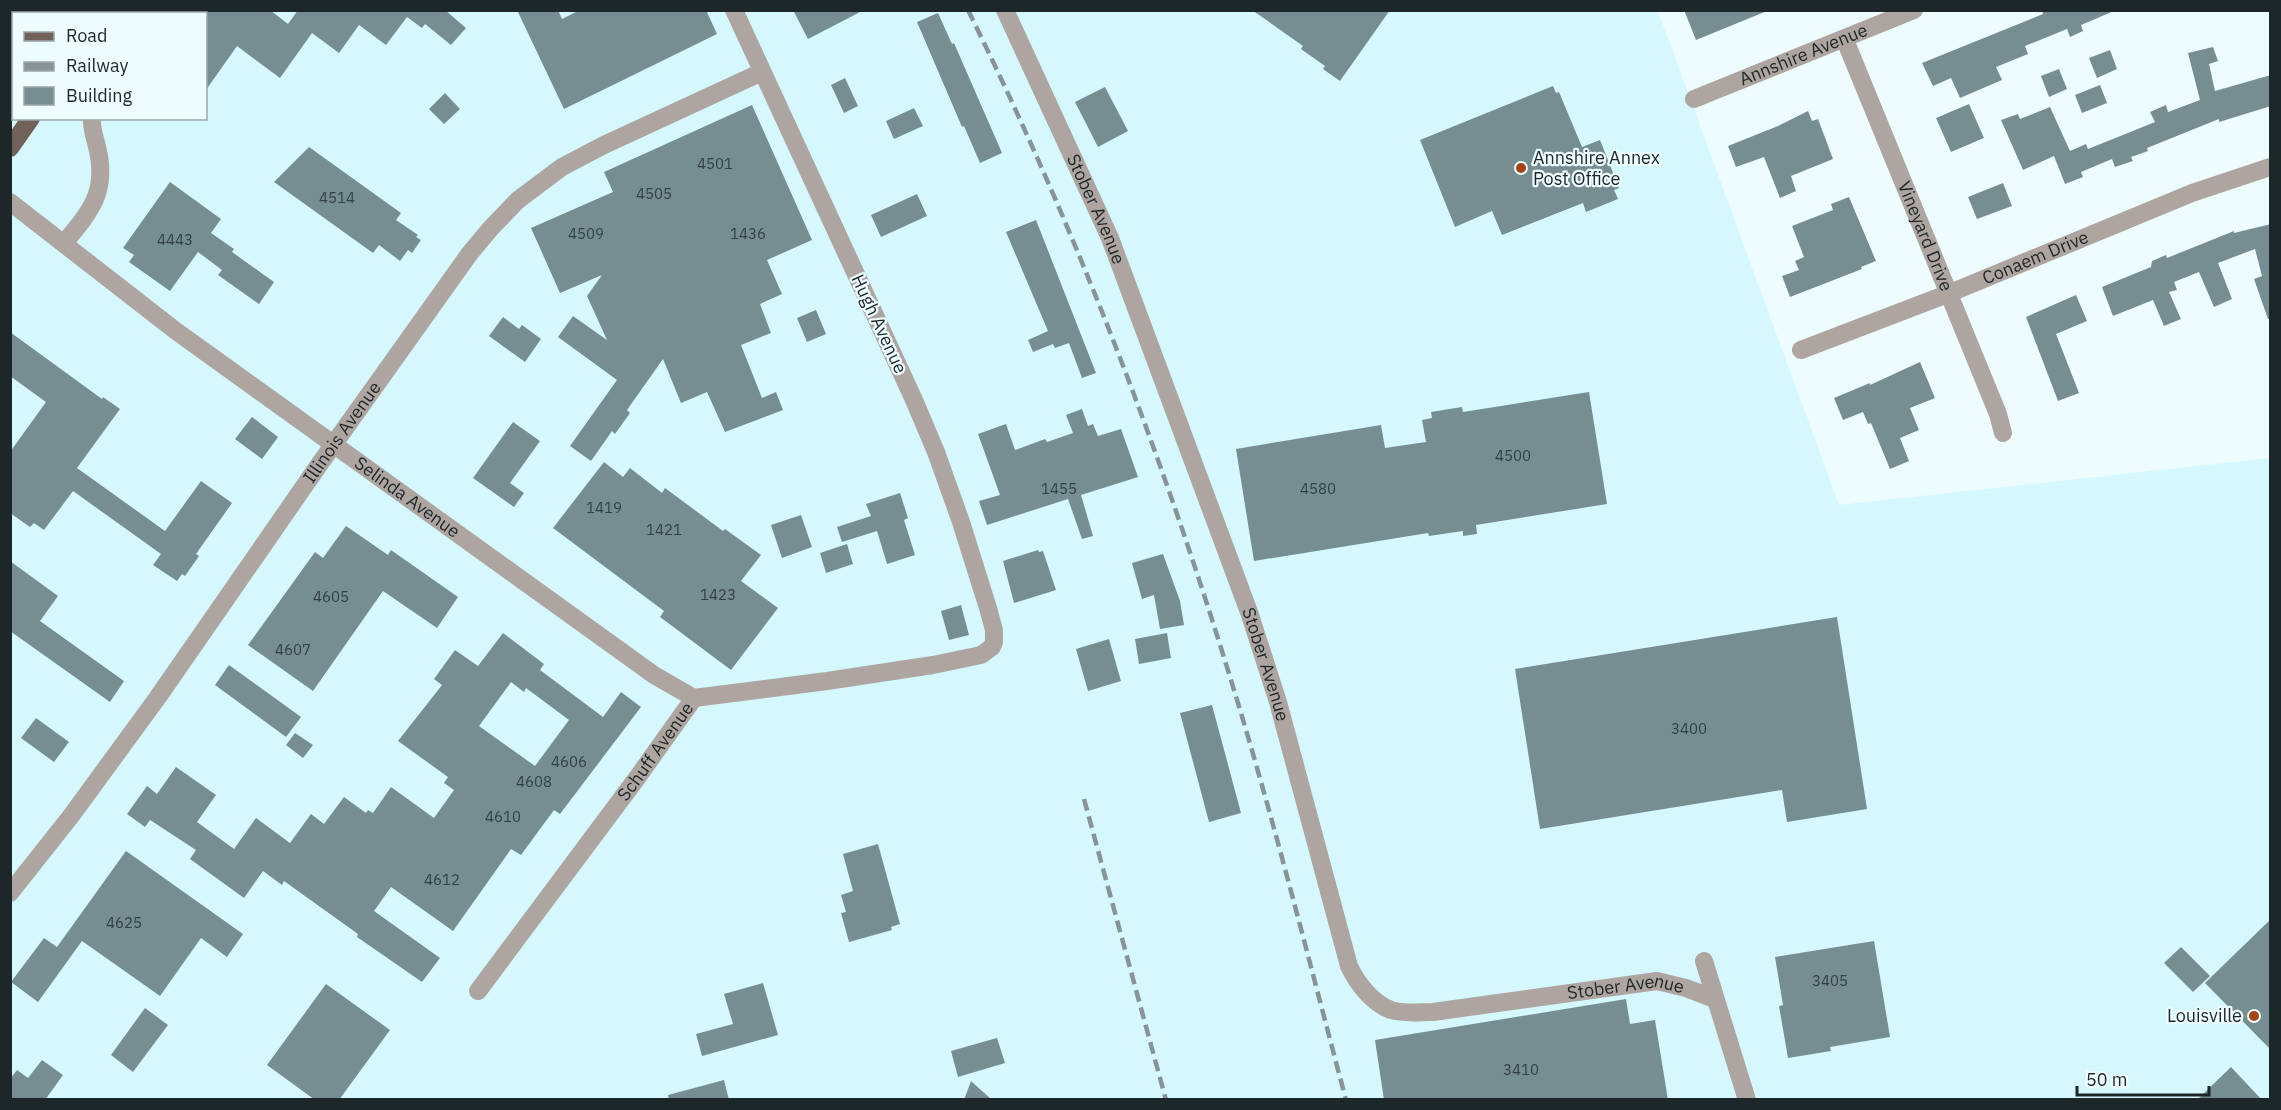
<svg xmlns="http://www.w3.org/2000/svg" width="2281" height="1110" font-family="'IBM Plex Sans',sans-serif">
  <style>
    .built { fill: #d4f8fe; fill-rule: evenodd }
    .building { fill: #768e92; fill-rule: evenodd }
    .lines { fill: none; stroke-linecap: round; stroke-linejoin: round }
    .minor { stroke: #aea5a1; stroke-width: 18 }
    .major { stroke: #71615a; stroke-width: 18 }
    .rail { stroke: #879396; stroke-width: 4.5; stroke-dasharray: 12 6; stroke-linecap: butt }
    .poi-dot { fill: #a84312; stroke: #edfcff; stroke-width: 2 }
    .labels { text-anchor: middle; stroke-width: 4.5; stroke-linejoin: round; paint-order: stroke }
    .number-label { font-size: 15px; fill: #334042 }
    .street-label { font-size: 18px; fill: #1d2628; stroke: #edfcff }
    .poi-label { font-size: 18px; fill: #1d2628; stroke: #edfcff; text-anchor: start }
  </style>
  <rect width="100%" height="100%" fill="#edfcff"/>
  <path class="built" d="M10,11H1658L1839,505L2270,458V1099H11ZM14,14H206V118H14Z"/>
  <path class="building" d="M206,10H270L288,24L298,10H445L466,28L451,45L425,24L422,28L407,17L386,45L359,25L339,53L312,33L280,78L237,46L206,90Z
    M517,10H558L562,19L580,10H706L717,34L564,109Z
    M793,10H864L808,39Z
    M1252,10H1390L1340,81L1323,69L1325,66L1301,49L1303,46Z
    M1684,10H1767V11L1696,40Z
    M2042,10L2114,11L2081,25L2083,31L2070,37L2067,29L2025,46L2028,54L1996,67L2002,80L1960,98L1951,78L1933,86L1922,63L2043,14Z
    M938,13L952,44L954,43L1002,153L980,163L964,126L962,127L917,22Z
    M2213,47L2218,61L2209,64L2215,91L2271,75V106L2219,122V119L2147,148L2148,151L2131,157L2133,161L2115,167L2112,159L2081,172L2083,177L2065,184L2054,156L2023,170L2001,120L2018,114L2020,119L2050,107L2070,151L2086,144L2088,149L2155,122L2150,112L2166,105L2168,112L2200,100L2188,53Z
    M2110,50L2117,69L2097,78L2089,58Z
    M2059,69L2067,89L2049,97L2041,76Z
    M845,78L858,106L844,113L831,85Z
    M2100,85L2107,103L2082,113L2075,95Z
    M1553,86L1556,93L1559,92L1582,147L1600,140L1619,188L1614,190L1618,199L1586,212L1583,203L1502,235L1492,211L1455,227L1420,140Z
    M1105,87L1128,131L1098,147L1075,102Z
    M445,93L460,109L444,124L429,109Z
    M1969,104L1984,138L1951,152L1936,118Z
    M752,105L812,240L767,260L782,294L760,304L771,333L741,345L762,398L776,392L783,410L725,432L707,392L681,403L663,359L627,410L630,413L615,434L612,431L591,461L570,446L617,380L558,337L573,316L607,340L587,296L602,275L560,293L531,228L613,192L604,172Z
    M914,108L923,126L894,139L886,121Z
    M1808,111L1812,121L1818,119L1833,159L1791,176L1796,191L1780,198L1764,157L1736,167L1728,146L1778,126Z
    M309,147L401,213L396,220L418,235L416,237L421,240L412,253L408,250L400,261L379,245L373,253L274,182Z
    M170,182L221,219L211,233L234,249L232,252L274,282L259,304L218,275L222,270L198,252L170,291L129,262L134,255L123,248Z
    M2003,183L2012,206L1977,219L1968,197Z
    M917,194L927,216L881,237L871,215Z
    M1849,197L1876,261L1861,267L1862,269L1790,297L1782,276L1799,270L1795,261L1804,257L1792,226L1833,210L1831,204Z
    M1036,220L1096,373L1082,378L1069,343L1055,348L1053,344L1033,352L1028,340L1048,331L1006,232Z
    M2271,224V319H2268L2254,279L2262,276L2255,249L2218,263L2232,299L2214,307L2199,272L2174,282L2177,290L2169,292L2181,319L2164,326L2153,300L2113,316L2102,287L2151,267L2152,261L2166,255L2167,258L2234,231V233Z
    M2076,295L2087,321L2056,334L2079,393L2058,401L2026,317Z
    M816,310L826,334L807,342L797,318Z
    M503,317L519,329L522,325L541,339L525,362L489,336Z
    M10,332L102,399L103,397L120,409L77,468L165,531L201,481L232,503L196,554L199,556L185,576L182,574L177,581L153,565L161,554L73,491L44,530L34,523L30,527L10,513V452L46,402L10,376Z
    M1920,362L1935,398L1910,408L1919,430L1900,438L1909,461L1890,469L1871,423L1868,424L1863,412L1843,420L1834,398L1870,383V385Z
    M1589,392L1607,504L1476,525L1477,534L1463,536V531L1429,536L1428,533L1254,561L1236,449L1381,425L1385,448L1426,442L1422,420L1432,418L1431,412L1462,407L1463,412Z
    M1082,409L1088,426L1093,424L1098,436L1121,429L1138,477L1081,495L1093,536L1082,539L1068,499L987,525L979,501L1000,495L978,434L1006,424L1015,450L1045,439L1047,442L1073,433L1066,415Z
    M252,417L278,437L262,459L235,439Z
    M513,422L540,441L510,483L524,493L514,507L473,478Z
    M604,462L623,477L630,468L662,493L665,488L723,531L725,529L761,555L741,581L778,608L731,670L660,617L664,611L553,528Z
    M900,493L908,518L904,520L915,555L887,564L877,531L842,542L837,527L871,516L866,504Z
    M801,515L812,547L782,558L771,525Z
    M346,526L388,555L391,550L458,597L437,628L383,591L313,691L248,645L315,552L323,558Z
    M847,544L853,564L826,573L820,553Z
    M1038,550L1039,552L1043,551L1056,590L1014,603L1003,561Z
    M1163,554L1180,601L1184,625L1160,629L1154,595L1142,599L1132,563Z
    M10,561L58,596L40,621L124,681L110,702L10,631Z
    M961,605L969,635L949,640L941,611Z
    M1837,617L1867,809L1787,822L1782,790L1540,829L1515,669Z
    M503,633L544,664L540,670L603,717L621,692L641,707L560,814L554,810L521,855L511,849L453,931L391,887L374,911L440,958L422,982L357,937L358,934L284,881L282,885L263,871L244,898L190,859L196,850L150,820L145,827L127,814L147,786L157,794L176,767L216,795L197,822L234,849L256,818L290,843L311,814L324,824L344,797L366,813L368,810L373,813L391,787L434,818L454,790L444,783L448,777L398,741L442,685L434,679L455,650L478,666ZM511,682L524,692L526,688L569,720L535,766L479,726Z
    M1167,633L1171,658L1139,664L1135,639Z
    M1109,639L1121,681L1088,691L1076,649Z
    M229,665L301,717L286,737L215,685Z
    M1212,705L1241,813L1209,822L1180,713Z
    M36,718L69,742L54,762L21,738Z
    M295,733L313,745L303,758L286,745Z
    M878,844L900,924L891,927L892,930L849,942L841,913L846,912L841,895L853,891L843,854Z
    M126,851L243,934L227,957L201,938L160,996L82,941L38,1002L11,982L44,938L57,947Z
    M2271,919V1050L2205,983Z
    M1874,941L1890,1037L1830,1047L1831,1051L1788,1058L1779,1006L1783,1005L1775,957Z
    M2181,947L2210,976L2193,992L2164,963Z
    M763,983L778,1035L702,1056L696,1034L733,1024L724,994Z
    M326,984L390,1030L339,1100H315L267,1065Z
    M1626,999L1630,1024L1655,1020L1668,1100H1384L1375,1040Z
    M145,1008L168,1025L133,1072L111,1055Z
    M997,1038L1005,1063L958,1077L951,1051Z
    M42,1060L63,1075L45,1100H10V1079L17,1070L28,1078Z
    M2231,1067L2262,1100H2197Z
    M724,1080L729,1100H669L668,1095Z
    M971,1081L992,1100H964Z"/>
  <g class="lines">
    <g class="minor">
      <path id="s1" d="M1005,10L1110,238L1249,612L1278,702L1349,966C1357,983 1372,1003 1391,1010C1404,1014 1420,1012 1433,1012L1657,981L1686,988L1715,999"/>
      <path d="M14,14L19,10"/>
      <path d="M153,14L155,10"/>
      <path id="s2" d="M1845,40L1998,414L2003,433"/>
      <path id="s3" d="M1694,99L1914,10"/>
      <path id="s4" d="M10,202L176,331L654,675L694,698"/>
      <path d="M64,243C90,212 107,193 98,151C96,140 91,130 92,118"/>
      <path id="s5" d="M1801,350L1950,293L2192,193L2270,167"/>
      <path id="s6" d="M10,893L71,816L158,697L321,462L470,253L491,228L518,200L562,167L604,145L762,72"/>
      <path d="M1704,961L1747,1100"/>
      <path id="s7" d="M478,991L637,778L694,698L827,681L933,665L981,655L992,647L994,642V630L988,608L961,522L936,452L914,400L734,10"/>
    </g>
    <path class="major" d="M66,14L68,10
      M107,14L109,10
      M10,91L14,87
      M10,148L31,118"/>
    <path class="rail" d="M968,10C1082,241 1173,483 1246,730C1282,852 1313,976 1346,1100
      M1084,799L1166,1100"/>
  </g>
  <g class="poi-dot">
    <circle cx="1521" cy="168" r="6"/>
    <circle cx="2254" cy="1016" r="6"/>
  </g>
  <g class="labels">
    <g class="number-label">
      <text x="715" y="169">4501</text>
      <text x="654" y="199">4505</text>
      <text x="337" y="203">4514</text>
      <text x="586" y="239">4509</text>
      <text x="748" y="239">1436</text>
      <text x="175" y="245">4443</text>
      <text x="1513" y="461">4500</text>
      <text x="1059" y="494">1455</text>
      <text x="1318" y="494">4580</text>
      <text x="604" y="513">1419</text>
      <text x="664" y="535">1421</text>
      <text x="718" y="600">1423</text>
      <text x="331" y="602">4605</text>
      <text x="293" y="655">4607</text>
      <text x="1689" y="734">3400</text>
      <text x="569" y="767">4606</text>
      <text x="534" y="787">4608</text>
      <text x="503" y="822">4610</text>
      <text x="442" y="885">4612</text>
      <text x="124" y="928">4625</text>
      <text x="1830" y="986">3405</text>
      <text x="1521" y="1075">3410</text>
    </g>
    <g class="street-label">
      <text dy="6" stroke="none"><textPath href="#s3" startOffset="118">Annshire Avenue</textPath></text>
      <text dy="6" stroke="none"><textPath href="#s1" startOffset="219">Stober Avenue</textPath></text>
      <text dy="6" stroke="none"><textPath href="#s2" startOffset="212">Vineyard Drive</textPath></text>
      <text dy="6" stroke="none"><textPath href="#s5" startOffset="252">Conaem Drive</textPath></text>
      <text transform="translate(879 324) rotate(65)" y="6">Hugh Avenue</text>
      <text dy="6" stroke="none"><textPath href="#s6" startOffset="568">Illinois Avenue</textPath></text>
      <text dy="6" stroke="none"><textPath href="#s4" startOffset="495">Selinda Avenue</textPath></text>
      <text dy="6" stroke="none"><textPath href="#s1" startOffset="705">Stober Avenue</textPath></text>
      <text dy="6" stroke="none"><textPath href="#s7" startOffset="298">Schuff Avenue</textPath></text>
      <text dy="6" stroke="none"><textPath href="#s1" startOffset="1317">Stober Avenue</textPath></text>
    </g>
    <g class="poi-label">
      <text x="1533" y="164">Annshire Annex<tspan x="1533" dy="21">Post Office</tspan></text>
      <text x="2242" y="1022" text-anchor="end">Louisville</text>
    </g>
  </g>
  <rect width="2281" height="1110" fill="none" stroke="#1d2628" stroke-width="24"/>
  <rect x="12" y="12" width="195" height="108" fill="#edfcff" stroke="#9aa6a9" stroke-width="1.5"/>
  <rect x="24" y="32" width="30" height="9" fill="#71615a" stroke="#9aa6a9" stroke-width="1.5"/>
  <text x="66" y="42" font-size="18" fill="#1d2628">Road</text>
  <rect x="24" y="62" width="30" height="9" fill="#879396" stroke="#9aa6a9" stroke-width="1.5"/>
  <text x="66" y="72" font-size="18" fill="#1d2628">Railway</text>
  <rect x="24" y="87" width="30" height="18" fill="#768e92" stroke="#9aa6a9" stroke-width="1.5"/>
  <text x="66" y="102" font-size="18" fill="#1d2628">Building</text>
  <path d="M2077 1086v9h132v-9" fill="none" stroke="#1d2628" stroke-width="3"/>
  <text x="2086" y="1086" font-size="18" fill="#1d2628" stroke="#edfcff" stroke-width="4.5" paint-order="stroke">50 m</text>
</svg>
